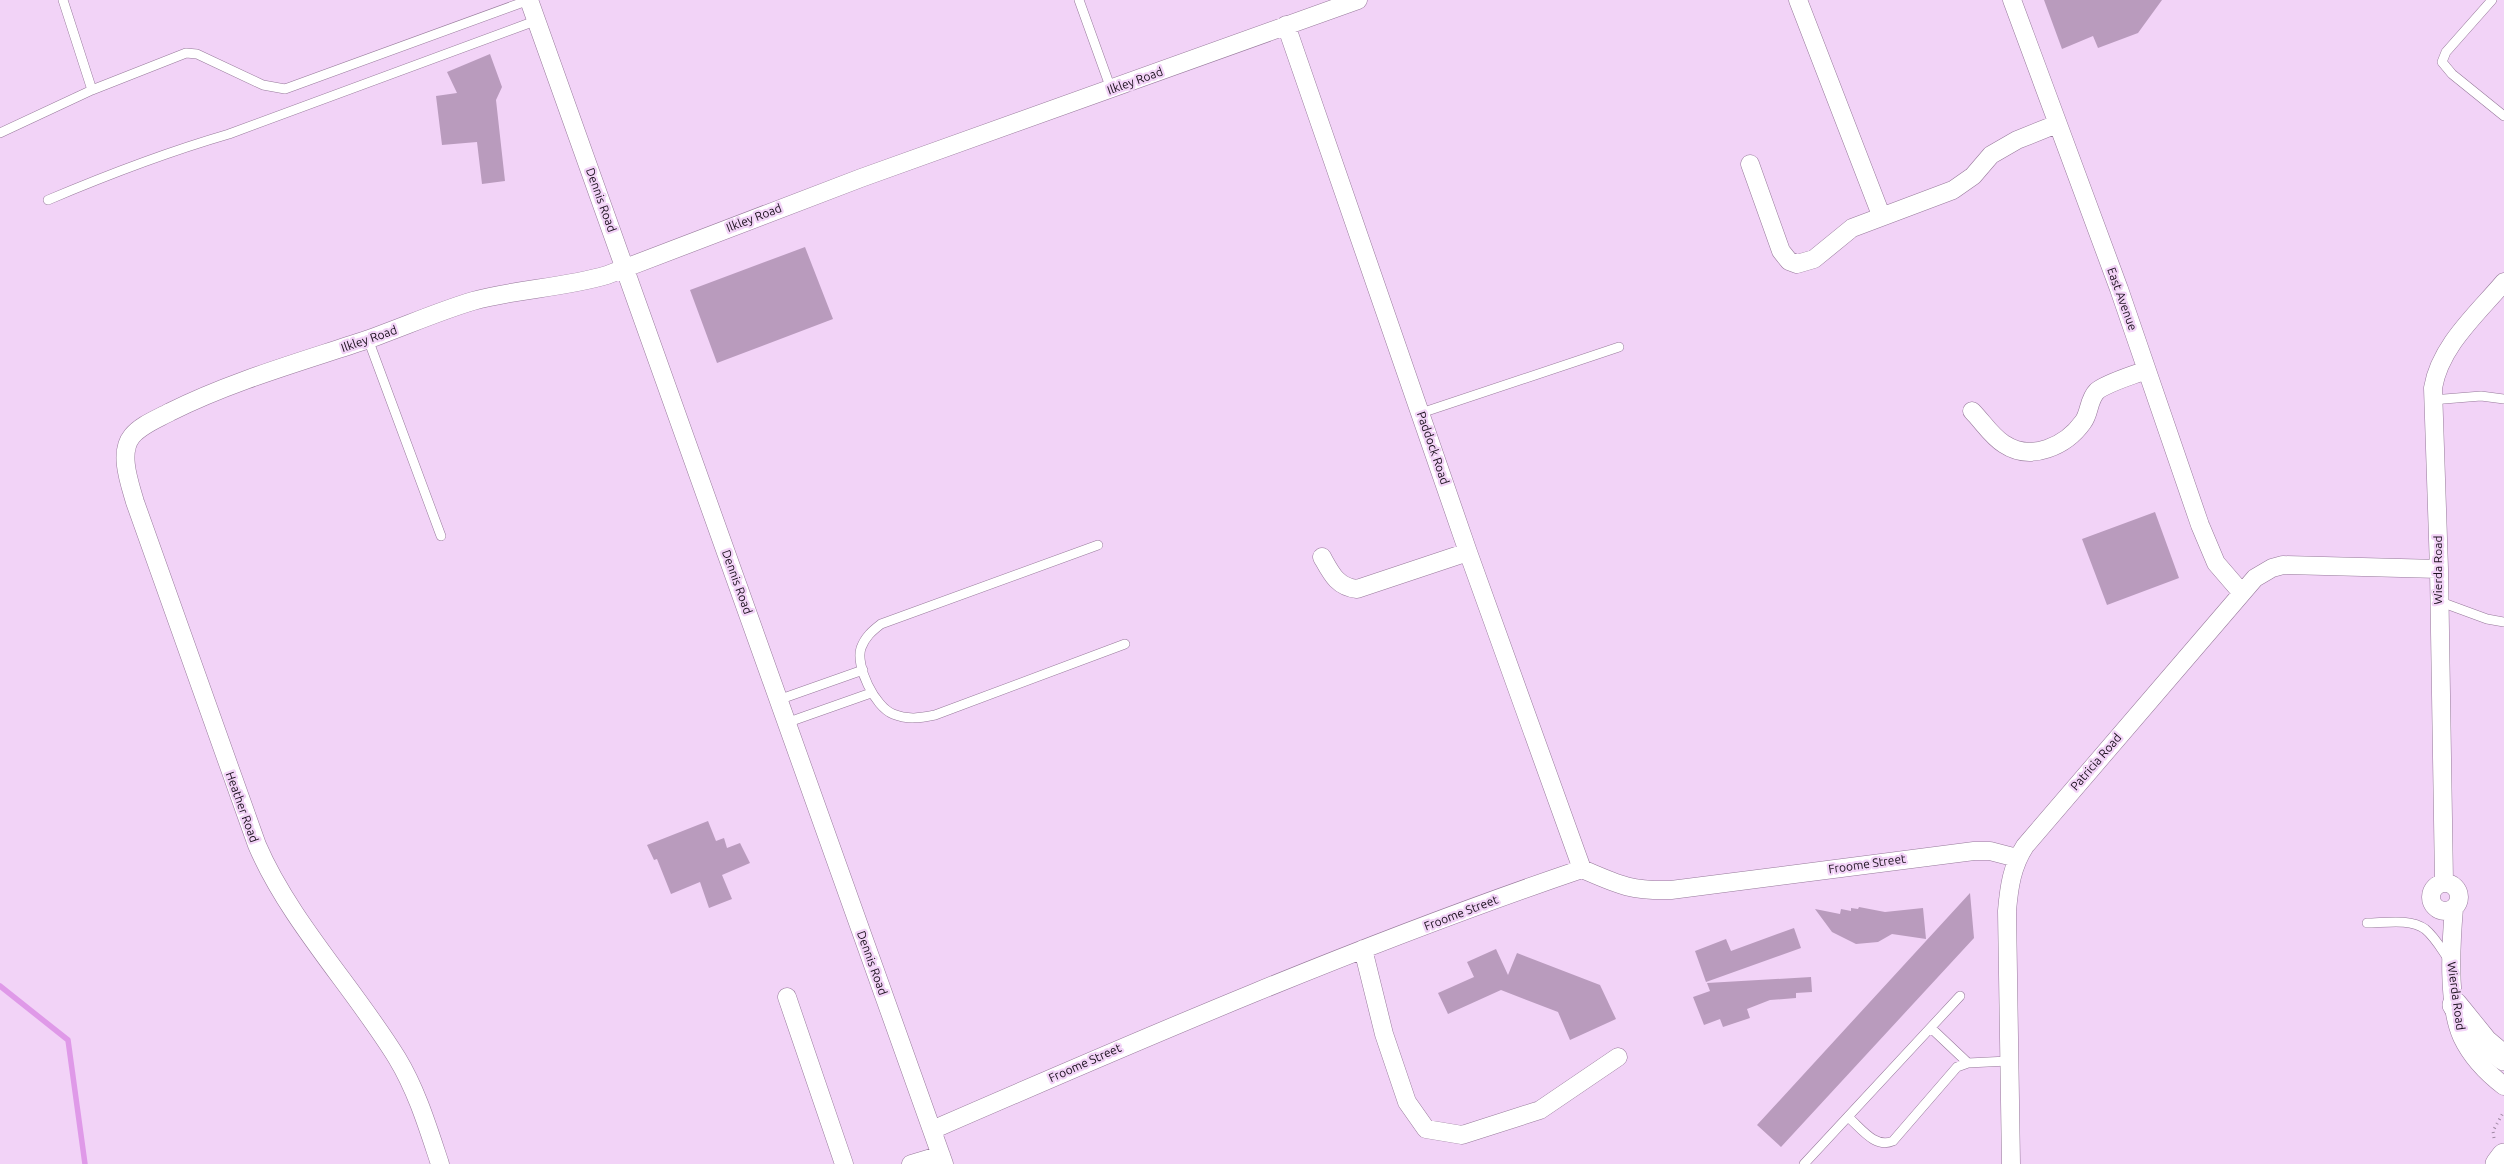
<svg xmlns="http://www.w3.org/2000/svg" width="2504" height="1164" font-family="Ubuntu,sans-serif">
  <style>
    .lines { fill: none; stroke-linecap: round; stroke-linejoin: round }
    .stream { stroke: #df99e8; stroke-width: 5.5 }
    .building { fill: #b99bbd }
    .lane-casing { stroke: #96799a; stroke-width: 10 }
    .street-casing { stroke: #96799a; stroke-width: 19 }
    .secondary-casing { stroke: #96799a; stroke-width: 26 }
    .path { stroke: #9f88a3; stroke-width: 3; stroke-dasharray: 1 4; stroke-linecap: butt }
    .lane { stroke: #fff; stroke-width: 9 }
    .street { stroke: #fff; stroke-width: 18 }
    .secondary { stroke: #fff; stroke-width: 25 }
    .labels { text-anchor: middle; stroke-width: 4.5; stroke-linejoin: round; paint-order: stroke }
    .street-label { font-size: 12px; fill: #190e1b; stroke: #f2d3f7 }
  </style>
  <rect width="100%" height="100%" fill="#f2d3f7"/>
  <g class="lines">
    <path class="stream" d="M0,986L68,1040L85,1164"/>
  </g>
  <path class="building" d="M2044,0H2162L2138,33L2098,48L2093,36L2062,49Z
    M490,54L502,87L496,100L505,181L482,184L477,142L442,145L436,96L457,93L447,72Z
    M805,247L833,319L717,363L690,290Z
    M2155,512L2179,578L2107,605L2082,539Z
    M708,821L716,841L724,838L727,848L740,843L750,863L722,875L732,899L709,908L700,882L671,894L657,859L654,860L647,845Z
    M1970,893L1974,938L1781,1147L1757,1125Z
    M1859,907L1885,912L1923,908L1926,939L1892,934L1878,942L1856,944L1832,932L1815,909L1840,914L1841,909L1851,911V908L1858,909Z
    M1794,928L1801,948L1706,982L1695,951L1726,939L1731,951Z
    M1496,949L1508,975L1517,953L1600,985L1616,1019L1570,1040L1558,1012L1501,990L1448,1014L1438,993L1474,977L1467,962Z
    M1811,977L1812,992L1796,993V998L1770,1000L1747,1009L1750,1018L1723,1027L1720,1019L1704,1025L1693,997L1710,991L1707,983Z"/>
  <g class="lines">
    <g class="lane-casing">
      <path id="lane" d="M63,0L92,90
        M1079,0L1111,89
        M2492,0L2446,52L2442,62L2452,74L2504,116
        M0,133L92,90L186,53L197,54L263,85L285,89L529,0
        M48,200C107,175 167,152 229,134L535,21
        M368,339L441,536
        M2432,400L2481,396L2504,399
        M1421,413L1619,347
        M1098,545L881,624C872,631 865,637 861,648C855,666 875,707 893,714C908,720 920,718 935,715L1125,644
        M2438,601L2487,619L2504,622
        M778,700L863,670
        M786,723L871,693
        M2367,923C2384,923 2410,918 2425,929C2435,937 2442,950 2449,960
        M1931,1028L1968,1063
        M1848,1117C1861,1128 1875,1149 1893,1141L1957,1067L1968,1063L2008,1061
        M1804,1164L1960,996"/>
    </g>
    <g class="street-casing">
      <path id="street" d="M529,0L944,1164
        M1798,0L1881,215
        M2012,0L2119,289L2200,525L2216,563L2241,592
        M1286,25L1468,552L1582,869
        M1750,164L1781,251L1789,261L1797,264L1814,259L1852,228L1953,190L1973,176L1991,155L2017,140L2057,124
        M1972,411C1982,421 1992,437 2004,444C2031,462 2066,446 2083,422C2090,413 2088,400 2097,391C2106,383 2134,375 2146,370
        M1322,557C1331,573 1337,587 1357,589L1468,552
        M2444,882L2439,569L2433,388C2440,346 2477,314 2504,282
        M2431 897a14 14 0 1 1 28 0a14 14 0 1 1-28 0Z
        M2454,908C2451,943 2447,1004 2462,1037C2471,1056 2487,1073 2504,1086
        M1363,949L1384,1034L1407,1102L1426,1129L1462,1135L1540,1110L1618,1057
        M787,997L844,1164
        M932,1130C1146,1037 1361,944 1582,869C1619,885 1630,891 1671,890L1974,851H1990L2017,858
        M440,1164C428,1128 417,1091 397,1058C354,988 289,920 257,845L135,502C130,484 118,453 132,436C141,425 157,419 170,412C232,381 300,362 366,340C401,328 436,312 473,301C516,289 563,288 607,275L861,178L1358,0
        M911,1164L941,1155
        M2011,1164L2007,911C2009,887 2012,866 2025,846L2255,578L2272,568L2283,565L2439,569"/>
    </g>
    <g class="secondary-casing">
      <path id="secondary" d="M2455,1005L2485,1042L2504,1058
        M2498,1164L2504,1156"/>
    </g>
    <path class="path" d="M2494,1138L2493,1131L2504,1111"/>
    <use href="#lane" class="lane"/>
    <use href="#street" class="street"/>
    <use href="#secondary" class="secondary"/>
  </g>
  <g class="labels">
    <g class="street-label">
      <text transform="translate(1135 81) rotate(-20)" y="4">Ilkley Road</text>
      <text transform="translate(601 200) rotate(70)" y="4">Dennis Road</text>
      <text transform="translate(754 218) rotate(-21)" y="4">Ilkley Road</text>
      <text transform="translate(2122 299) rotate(70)" y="4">East Avenue</text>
      <text transform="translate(369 339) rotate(-19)" y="4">Ilkley Road</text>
      <text transform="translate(1433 448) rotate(71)" y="4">Paddock Road</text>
      <text transform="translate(2438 570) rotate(-90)" y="4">Wierda Road</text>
      <text transform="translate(737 582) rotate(70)" y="4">Dennis Road</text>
      <text transform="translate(2096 762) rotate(-49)" y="4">Patricia Road</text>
      <text transform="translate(242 807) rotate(70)" y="4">Heather Road</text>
      <text transform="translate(1867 864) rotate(-8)" y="4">Froome Street</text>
      <text transform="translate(1461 913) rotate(-21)" y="4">Froome Street</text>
      <text transform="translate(872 963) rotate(70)" y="4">Dennis Road</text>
      <text transform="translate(2456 996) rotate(82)" y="4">Wierda Road</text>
      <text transform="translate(1085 1063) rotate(-24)" y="4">Froome Street</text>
    </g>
  </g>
</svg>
